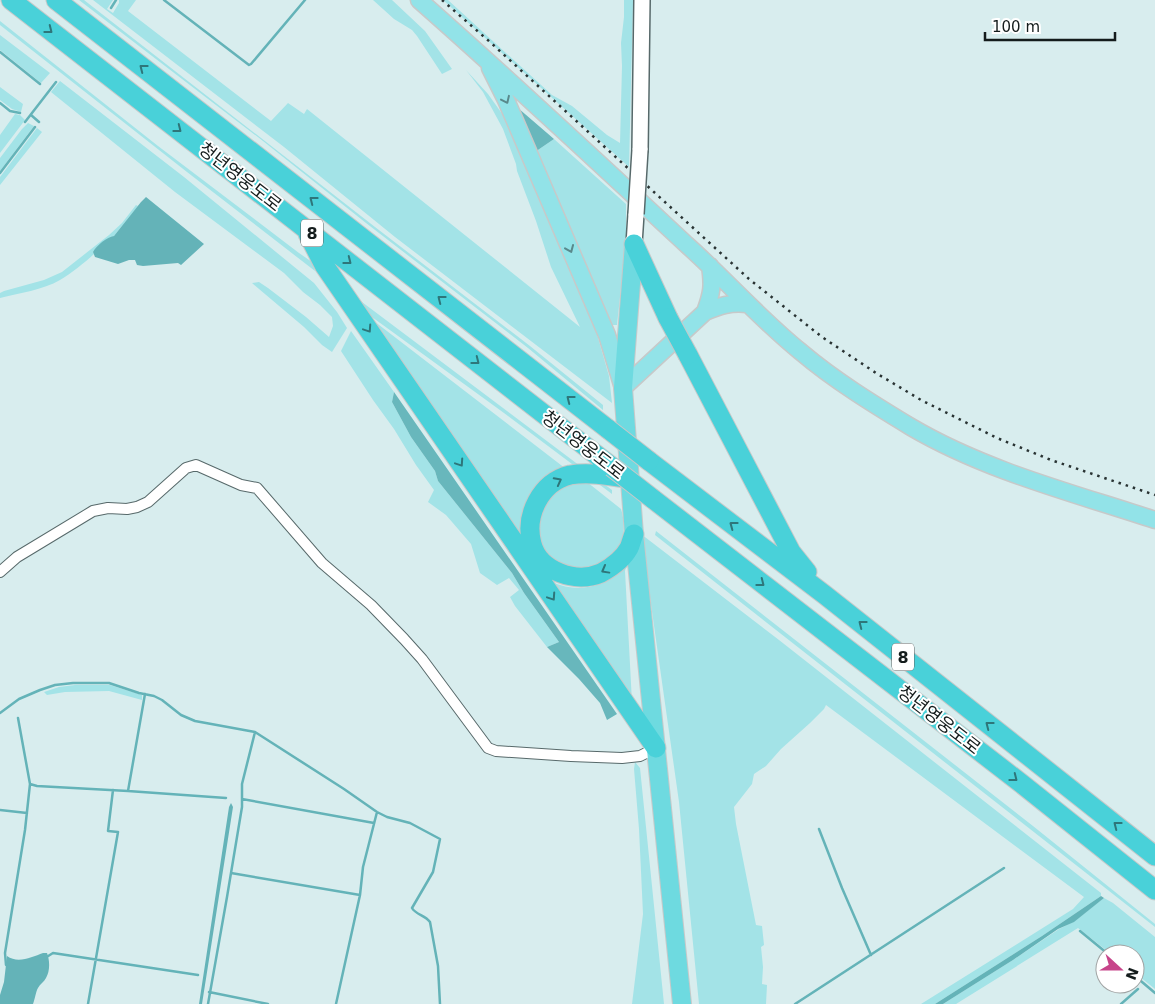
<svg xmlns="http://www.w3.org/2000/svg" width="1155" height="1004" font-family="'DejaVu Sans','Noto Sans KR',sans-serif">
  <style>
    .green { fill: #a3e3e7 }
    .forest { fill: #68b7bc }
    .water { fill: #64b3b8 }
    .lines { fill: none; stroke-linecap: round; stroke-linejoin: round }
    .stream { stroke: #64b3b8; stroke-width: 2.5 }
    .minor-casing { stroke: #57696a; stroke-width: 12 }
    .secondary-casing { stroke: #57696a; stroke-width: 18 }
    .primary-casing { stroke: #c7c9c9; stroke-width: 19 }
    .trunk-casing { stroke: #c7c9c9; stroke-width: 20 }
    .motorway-casing { stroke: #c7c9c9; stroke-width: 21 }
    .minor { stroke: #fff; stroke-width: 10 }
    .secondary { stroke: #fff; stroke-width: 15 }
    .primary { stroke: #92e3e8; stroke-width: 16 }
    .trunk { stroke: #6edae0; stroke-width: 18 }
    .motorway { stroke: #49d1d9; stroke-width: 19 }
    .rail { stroke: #293333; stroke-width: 2.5; stroke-dasharray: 2.5 5; stroke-linecap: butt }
    .secondary-bridge-casing { stroke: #57696a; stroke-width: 18; stroke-linecap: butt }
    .motorway-bridge-casing { stroke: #c7c9c9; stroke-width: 21; stroke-linecap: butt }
    .secondary-bridge { stroke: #fff; stroke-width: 15 }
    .motorway-bridge { stroke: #49d1d9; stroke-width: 19 }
    .oneway { stroke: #2e767a }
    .oneway2 { stroke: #59898c }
    .labels { text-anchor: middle; stroke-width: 4; stroke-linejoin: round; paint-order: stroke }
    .shield { fill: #fff; stroke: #5a6060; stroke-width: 1 }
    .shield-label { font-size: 16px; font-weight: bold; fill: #141c1c }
    .street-label { font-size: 18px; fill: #141c1c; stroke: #fff }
  </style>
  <rect width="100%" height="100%" fill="#d8edee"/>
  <path class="green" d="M79,0H84L375,227L530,346L603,405V410L528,348L366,223L263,141Z
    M93,0H113L107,9L113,13L119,3V0H136L128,11L271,121L288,103L304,114L307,109L580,327L551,267L536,221L517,171L516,164L503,129L483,92L466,70L488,94L503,115L597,334L609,376L612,403L395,237L284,147Z
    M373,0H392L425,31L452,69L442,74L417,36L412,30L394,19Z
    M443,0H448L552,95L572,106L607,135L620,143L622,66L621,43L624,17V0H633L629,167Z
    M0,21L158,146L299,253L312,262L315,271L187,172L0,25Z
    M0,35L50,73L41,83L0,50Z
    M60,81L184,177L314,283L337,312L347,328L332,352L322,345L304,327L252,283L259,282L268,288L306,317L329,337L333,326L332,317L320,305L303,292L284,273L175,192L51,92Z
    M0,87L23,104L21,112L12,109L0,100Z
    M15,114L20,115L25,120L0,153V135Z
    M28,123L34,126L0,171V158L22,129Z
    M37,128L42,132L0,185V177Z
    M554,139L626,204V241L617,325H611L532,154Z
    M136,205L138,206L114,236L93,252L94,254C84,263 72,273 60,280C43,290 19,293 0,298V293L4,291L44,280L62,272L109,235L122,223Z
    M342,287L612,490V494L504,413L343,296Z
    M357,308L570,472L530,498L524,509L521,520L523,543Z
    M351,331L394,392L392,402L411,437L435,471L438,481L512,573L524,593L559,642L547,647L515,606L510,597L519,590L509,578L497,585L480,573L471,544L446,515L428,502L434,490L416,465L394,429L373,400L341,351Z
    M587,482L621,509C625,520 625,544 618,553C612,560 603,566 596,572L552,566L532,535L547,497L571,483Z
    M656,531L1033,826L1155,924V927L655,535Z
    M641,534L779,640L1101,893V896L1042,936L935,1004H921L1073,909L1084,897L826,705L824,709L810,723L781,749L766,766L754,774L752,784L734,807L736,824L756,925L762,926L764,945L761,947L763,967L762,984L767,985L766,1004H699L679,802Z
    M626,567L625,571L632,702L551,582C581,594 602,587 626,567Z
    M75,685H110L142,695V700L109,691L65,692L47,695L44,692L59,687Z
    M635,762L640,768L664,1004H632L643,914L639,829L634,769Z
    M1104,898L1113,903L1155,937V989L1135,973V954H1111L1078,928L956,1004H943L1013,960L1059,929C1076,922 1089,909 1104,898Z"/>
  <path class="forest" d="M518,108L554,139L532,154Z
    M394,392L617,714L607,720L600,703L579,679L547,647L559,642L524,593L512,573L438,481L435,471L411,437L392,402Z"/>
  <path class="water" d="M146,197L204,244L181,265L178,263L143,266L137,265L135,260H129L118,264L95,257L93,252C97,245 107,237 114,236L141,202Z
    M231,803L233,807L202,1004H199L229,807Z
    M1101,896L1104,898L1074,922L1058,929L1013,960L943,1004H935L1042,936Z
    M43,953H47C50,961 50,971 46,978C44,982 40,984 38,988C36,991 35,999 33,1004H0V995L4,982L7,956C18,964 32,957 43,953Z"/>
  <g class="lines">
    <path class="stream" d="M164,0L249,65L251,64L305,0
      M111,8L116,0
      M0,52L40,84
      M0,103L10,111L20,113
      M31,115L39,122
      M25,122L56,82
      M0,173L35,127
      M0,713L19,699L40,690L55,685L73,683H109L139,693L154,696L162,700L181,715L195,721L255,732L344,789L377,812L387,817L410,823L440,839L433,872L412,908C416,915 425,915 430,922L438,966L440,1004
      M30,784L37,786L128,791L226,798
      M128,791L145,694
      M242,799L374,823
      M0,810L27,813
      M819,829L842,888L871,955
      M231,873L360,895
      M1080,931L1108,954
      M45,958L53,953L198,975
      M6,965L5,953L25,830L30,784L18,718
      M1135,976L1155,993
      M209,992L268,1004
      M88,1004L118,832L108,831L113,790
      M208,1004L227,897L242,807V784L255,732
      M336,1004L360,895L363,867L377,812
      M795,1004L1004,868
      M1121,1004L1138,989"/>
    <g class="minor-casing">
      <path id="minor" d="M0,572L17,557L93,511L108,508L127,509L137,507L148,502L186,468L196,465L241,485L257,488L322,563L371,605L404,639L422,659L488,748L496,751L571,756L622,758L640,756L656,748"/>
    </g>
    <g class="secondary-casing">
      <path id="secondary" d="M640,150L642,0
        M634,244L636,214"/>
    </g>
    <g class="primary-casing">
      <path id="primary" d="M419,0C510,80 599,163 687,245C726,280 760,319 801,352C834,380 873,404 911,427C986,471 1073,493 1155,520
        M490,68L506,100L607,335L623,388L705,312C719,306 731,302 747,304
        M705,312C712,293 713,286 710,266"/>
    </g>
    <g class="trunk-casing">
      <path id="trunk" d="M634,244L623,388L634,534L682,1004"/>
    </g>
    <g class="motorway-casing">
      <path id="motorway" d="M11,0L612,467
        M56,0L608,429
        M308,234L324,265L656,748
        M634,244L668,318
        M688,355L791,552L807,572
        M649,461L825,595L1155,856
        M624,478C606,475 588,472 570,475C541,482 524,515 532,544C539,571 576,584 601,573C612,567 623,559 629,548C631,544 632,538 634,534
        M653,499L1022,784L1155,890"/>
    </g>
    <use href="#minor" class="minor"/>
    <use href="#secondary" class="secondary"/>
    <use href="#primary" class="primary"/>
    <use href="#trunk" class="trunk"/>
    <use href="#motorway" class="motorway"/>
    <path class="rail" d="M442,0L490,42L749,279L822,337L876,373L921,400L997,438L1051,460L1155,495"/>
    <g class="secondary-bridge-casing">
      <path id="secondary-bridge" d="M636,214L640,150"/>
    </g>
    <g class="motorway-bridge-casing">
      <path id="motorway-bridge" d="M668,318L688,355
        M608,429L649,461
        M612,467L653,499"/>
    </g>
    <use href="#secondary-bridge" class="secondary-bridge"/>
    <use href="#motorway-bridge" class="motorway-bridge"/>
  </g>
  <defs><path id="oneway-chevron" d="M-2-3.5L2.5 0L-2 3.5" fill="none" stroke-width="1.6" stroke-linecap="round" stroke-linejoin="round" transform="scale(1.25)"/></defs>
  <g class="oneway">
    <use href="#oneway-chevron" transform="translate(49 30) rotate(38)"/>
    <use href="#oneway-chevron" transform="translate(143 68) rotate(-142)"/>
    <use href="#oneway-chevron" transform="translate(178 129) rotate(38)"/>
    <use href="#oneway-chevron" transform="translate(313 200) rotate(-142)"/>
    <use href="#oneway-chevron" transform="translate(348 261) rotate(38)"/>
    <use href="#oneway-chevron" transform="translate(441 299) rotate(-142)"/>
    <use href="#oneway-chevron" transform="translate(368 329) rotate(56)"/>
    <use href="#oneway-chevron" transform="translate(476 361) rotate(38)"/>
    <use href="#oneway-chevron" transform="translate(570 399) rotate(-142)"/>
    <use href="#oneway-chevron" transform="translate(460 463) rotate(56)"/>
    <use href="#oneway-chevron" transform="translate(558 481) rotate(-28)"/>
    <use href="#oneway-chevron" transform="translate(733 525) rotate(-143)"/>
    <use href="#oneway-chevron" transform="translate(605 570) rotate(151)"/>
    <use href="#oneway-chevron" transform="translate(761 583) rotate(38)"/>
    <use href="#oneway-chevron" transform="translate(552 597) rotate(56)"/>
    <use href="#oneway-chevron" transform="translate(862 624) rotate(-142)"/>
    <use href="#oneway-chevron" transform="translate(989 725) rotate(-142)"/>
    <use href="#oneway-chevron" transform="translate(1014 778) rotate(38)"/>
    <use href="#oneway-chevron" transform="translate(1117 825) rotate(-142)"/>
  </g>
  <g class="oneway2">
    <use href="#oneway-chevron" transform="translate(506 100) rotate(65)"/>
    <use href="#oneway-chevron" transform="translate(570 249) rotate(67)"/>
  </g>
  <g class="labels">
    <g class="shield">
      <rect x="301" y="219.5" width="22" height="27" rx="4"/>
      <rect x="892" y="643.5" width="22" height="27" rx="4"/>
    </g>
    <g class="shield-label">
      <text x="312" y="239">8</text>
      <text x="903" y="663">8</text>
    </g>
    <g class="street-label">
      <text transform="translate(240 177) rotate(38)" y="6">청년영웅도로</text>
      <text transform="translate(583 445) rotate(38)" y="6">청년영웅도로</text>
      <text transform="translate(939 720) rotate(38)" y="6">청년영웅도로</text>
    </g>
  </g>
  <g transform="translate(1120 969) rotate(111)"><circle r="24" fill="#ffffff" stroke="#a1a4a4"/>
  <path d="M0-4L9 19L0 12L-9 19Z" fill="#c7448a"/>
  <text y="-8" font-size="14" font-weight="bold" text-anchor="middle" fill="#141c1c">N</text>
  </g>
  <path d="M985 32v8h130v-8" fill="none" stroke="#141c1c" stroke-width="2.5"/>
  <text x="992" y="32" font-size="15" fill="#141c1c" stroke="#ffffff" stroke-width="4" paint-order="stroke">100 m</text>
</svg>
